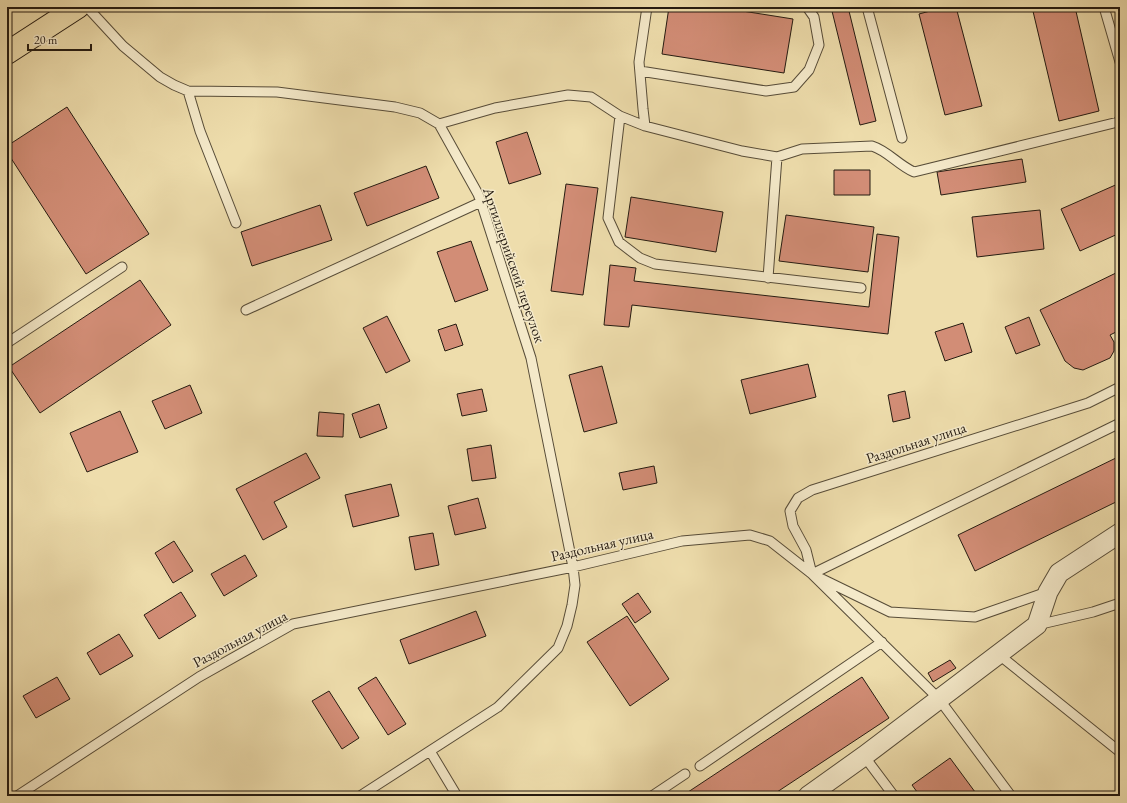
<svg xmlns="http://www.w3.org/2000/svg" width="1127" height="803" font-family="'EB Garamond',serif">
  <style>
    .building { fill: #d28d76; stroke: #251b11 }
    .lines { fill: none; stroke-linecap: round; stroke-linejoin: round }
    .lane-casing { stroke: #574c38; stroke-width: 11 }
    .street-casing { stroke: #574c38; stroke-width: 21 }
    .primary-casing { stroke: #251b11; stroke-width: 24 }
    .lane { stroke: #f4e9c9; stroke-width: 9 }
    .street { stroke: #f4e9c9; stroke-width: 19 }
    .primary { stroke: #eeddac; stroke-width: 22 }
    .labels { text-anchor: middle; stroke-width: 3; stroke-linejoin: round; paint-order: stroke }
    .street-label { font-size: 15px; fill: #251b11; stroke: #f4e9c9 }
  </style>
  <rect width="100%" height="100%" fill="#eeddac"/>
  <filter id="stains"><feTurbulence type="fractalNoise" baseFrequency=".005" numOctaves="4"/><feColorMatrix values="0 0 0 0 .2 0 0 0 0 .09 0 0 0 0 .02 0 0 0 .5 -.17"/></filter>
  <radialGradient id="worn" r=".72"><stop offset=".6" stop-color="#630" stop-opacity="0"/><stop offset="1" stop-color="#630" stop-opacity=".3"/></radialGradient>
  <path class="building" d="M669,7H717L793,19L784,73L662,54Z
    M831,7H848L876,121L860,125Z
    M945,7H956L982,106L945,115L919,14Z
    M1032,7H1075L1099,111L1059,121Z
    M67,107L149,234L86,274L7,152V146Z
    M527,132L541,174L509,184L496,142Z
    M1022,159L1026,182L941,195L937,172Z
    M426,166L439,198L367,226L354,193Z
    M834,170H870V195H834Z
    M1120,183V233L1080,251L1061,209Z
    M566,184L598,188L583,295L551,291Z
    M631,197L723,212L716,252L625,237Z
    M320,205L332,240L252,266L241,232Z
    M1040,210L1044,249L977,257L972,217Z
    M786,215L874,227L868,272L779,261Z
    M877,234L899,237L888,334L632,305L629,327L604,325L610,265L636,268L634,281L869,307Z
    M471,241L488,290L455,302L437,252Z
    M1120,271V330L1110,335L1114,342V351L1110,358L1083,370L1074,368L1065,361L1040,310Z
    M140,280L171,325L40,413L9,367Z
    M387,316L410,361L386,373L363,328Z
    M1029,317L1040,345L1016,354L1005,327Z
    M963,323L972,352L945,361L935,332Z
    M456,324L463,345L445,351L438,330Z
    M808,364L816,397L750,414L741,380Z
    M602,366L617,423L584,432L569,375Z
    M190,385L202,413L165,429L152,401Z
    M482,389L487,411L462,416L457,394Z
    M905,391L910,418L893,422L888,395Z
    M379,404L387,428L360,438L352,414Z
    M120,411L138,452L87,472L70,433Z
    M319,412L344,414L343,437L317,436Z
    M491,445L496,478L472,481L467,449Z
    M306,453L320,478L274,502L287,527L263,540L236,489Z
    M1120,456V500L975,571L958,535Z
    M654,466L657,483L623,490L619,473Z
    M391,484L399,516L353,527L345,495Z
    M478,498L486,528L455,535L448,506Z
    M433,533L439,565L415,570L409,537Z
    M174,541L193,571L173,583L155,553Z
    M245,555L257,576L224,596L211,574Z
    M181,592L196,616L159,639L144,615Z
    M638,593L651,612L635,623L622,604Z
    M476,611L486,636L409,664L400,640Z
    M627,616L669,679L630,706L587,642Z
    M119,634L133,656L100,675L87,653Z
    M950,660L956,668L933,682L928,673Z
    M57,677L70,699L36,718L23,696Z
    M376,677L406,724L388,735L358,688Z
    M862,677L889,718L771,796H682Z
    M329,691L359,738L342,749L312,701Z
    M950,758L978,796H920L912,785Z"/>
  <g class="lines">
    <g class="lane-casing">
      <path id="lane" d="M87,7L123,46L160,77L174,85L188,91L277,92L395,107L420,113L439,124L478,194L481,202L531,358L573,567L575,585L572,605L567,626L558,648L498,707L360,796
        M867,7L902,138
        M1104,7L1120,62
        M640,71L766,91L794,87L809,70L819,45L814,17L807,7
        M188,91L200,131L236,223
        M620,116L608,218L619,242L640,258L655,264L861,288
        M439,124L495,108L568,95L591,97L620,116L645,126L742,151L777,157L802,149L872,146C888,151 898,165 914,172L1118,122L1120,119
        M645,126L643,109L639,62L647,7
        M768,278L777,157
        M246,310L481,202
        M7,343L122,267
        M812,574L806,550L793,526L790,511L798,498L812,490L1088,403L1120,387
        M812,574L1120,423
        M820,578L890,612L975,617L1047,592
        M1037,625L1093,612L1120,603
        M998,654L1120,752
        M430,751L457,796
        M864,756L894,796
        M700,766L882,642
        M17,796L199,677L293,624L573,567L682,541L750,535L770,541L812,574L939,699L1011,796
        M652,796L685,774"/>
    </g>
    <g class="street-casing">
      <path id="street" d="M808,796L864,756L1037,625L1048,592L1059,573L1120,533"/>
    </g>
    <g class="primary-casing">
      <path id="primary" d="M7,53L78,7"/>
    </g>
    <use href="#lane" class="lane"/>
    <use href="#street" class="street"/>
    <use href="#primary" class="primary"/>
  </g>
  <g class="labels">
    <g class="street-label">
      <text transform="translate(514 265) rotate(71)" y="5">Артиллерийский переулок</text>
      <text transform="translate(916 443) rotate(-18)" y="5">Раздольная улица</text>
      <text transform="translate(602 545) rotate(-13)" y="5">Раздольная улица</text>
      <text transform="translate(240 639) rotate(-28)" y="5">Раздольная улица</text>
    </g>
  </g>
  <rect width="1127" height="803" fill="none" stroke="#eeddac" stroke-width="24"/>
  <rect x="8" y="8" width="1111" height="787" fill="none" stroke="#251b11" stroke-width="2"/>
  <rect x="12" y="12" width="1103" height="779" fill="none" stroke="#251b11"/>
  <path d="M28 44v6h63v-6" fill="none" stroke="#251b11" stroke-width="2"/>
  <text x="34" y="44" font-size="12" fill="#251b11" stroke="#f4e9c9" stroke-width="3" paint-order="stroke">20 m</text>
  <rect width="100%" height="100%" filter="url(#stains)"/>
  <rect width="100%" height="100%" fill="url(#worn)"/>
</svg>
